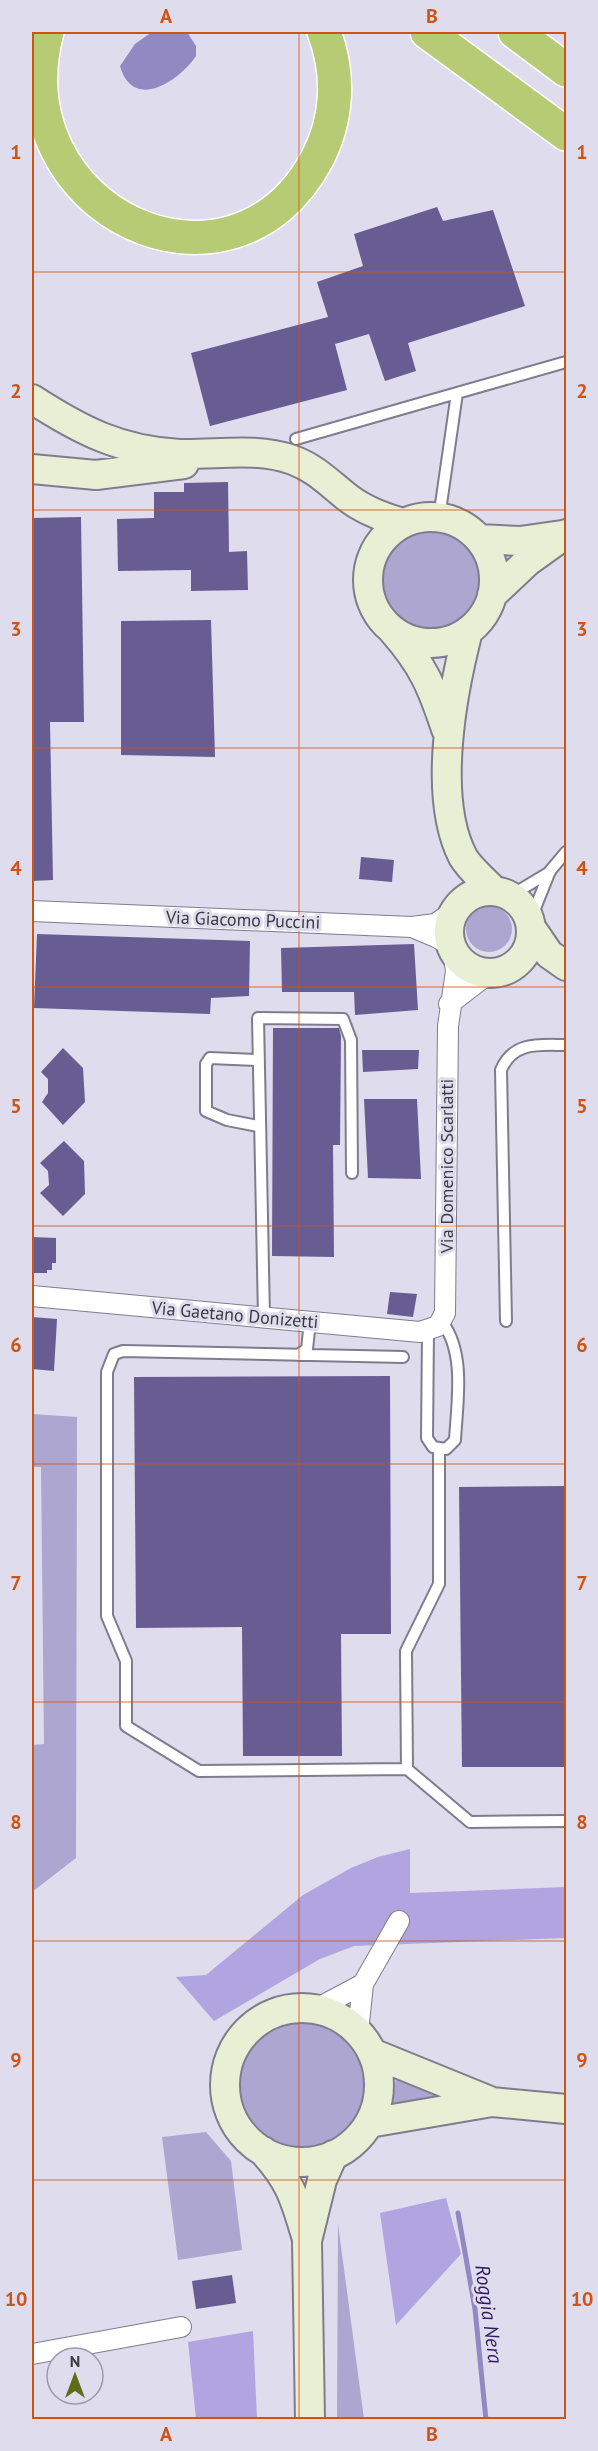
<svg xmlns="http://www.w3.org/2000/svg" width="598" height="2451" font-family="'PT Sans',sans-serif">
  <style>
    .green { fill: #ada6d1 }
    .forest { fill: #b0a5e0 }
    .water { fill: #9389c2 }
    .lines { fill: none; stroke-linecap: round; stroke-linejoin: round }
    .stream { stroke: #9389c2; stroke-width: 5 }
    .building { fill: #685d93 }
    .service-casing { stroke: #7f7d8d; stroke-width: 14 }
    .minor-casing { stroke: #7f7d8d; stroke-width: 22 }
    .secondary-casing { stroke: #7f7d8d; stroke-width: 32 }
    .motorway-casing { stroke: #fff; stroke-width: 36 }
    .service { stroke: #fff; stroke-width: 10 }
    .minor { stroke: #fff; stroke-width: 20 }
    .secondary { stroke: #e9efd5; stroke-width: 28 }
    .motorway { stroke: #b6cb73; stroke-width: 33 }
    .grid { fill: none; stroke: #ce5414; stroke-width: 1.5; stroke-opacity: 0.55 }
    .labels { text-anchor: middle; stroke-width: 6; stroke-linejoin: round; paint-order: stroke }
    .street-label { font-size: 18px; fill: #3b3a40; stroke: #dedced }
    .water-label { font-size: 20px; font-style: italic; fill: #311b5f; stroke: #dedced }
    .neatline { fill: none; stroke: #ce5414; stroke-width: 2 }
    .grid-label { font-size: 20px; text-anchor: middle; font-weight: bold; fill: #ce5414 }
  </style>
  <rect width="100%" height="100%" fill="#dedced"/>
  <path class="green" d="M380 580a50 50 0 1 1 100 0a50 50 0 1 1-100 0Z
    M466 929a23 23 0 1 1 46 0a23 23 0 1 1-46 0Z
    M32,1414L77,1417L76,1858L32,1892V1745L44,1744L41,1467H32Z
    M240 2084a63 63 0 1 1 126 0a63 63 0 1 1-126 0Z
    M396,2077L460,2097L392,2108Z
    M206,2132L231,2161L242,2250L178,2260L162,2137Z
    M338,2224L364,2419H337Z"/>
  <path class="forest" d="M410,1849V1893L566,1887V1938L354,1946L320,1959L214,2021L176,1977L206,1975L303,1895L351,1868L378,1857Z
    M446,2198L461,2254L396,2325L380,2213Z
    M253,2331L257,2419H196L188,2342Z"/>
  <path class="water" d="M152,32H187L196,46V56C179,81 133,112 120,66L135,44Z"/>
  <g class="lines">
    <path class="stream" d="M458,2213L475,2309L486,2420"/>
  </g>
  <path class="building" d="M437,207L443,221L493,210L525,306L408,343L416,371L385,381L369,334L335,344L347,390L210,426L191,353L328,317L317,282L363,266L354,234Z
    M228,482L229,552L247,551L248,590L191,591V570L118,571L117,519L154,518V492H184V483Z
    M81,517L84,722H50L53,880L32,881V518Z
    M211,620L215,757L121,755V621Z
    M361,857L394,860L392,882L359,879Z
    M37,934L250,941L249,996L211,998L210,1014L34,1008Z
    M414,944L418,1010L355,1015L354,992H282L281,948Z
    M273,1028H339L341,1036L340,1145H333L334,1257L272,1256Z
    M63,1048L83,1068L85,1102L63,1125L42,1102L48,1093V1079L41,1072Z
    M362,1050H419L418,1069L363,1072Z
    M364,1099H417L421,1179L368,1178Z
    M64,1141L84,1161L85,1194L63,1216L40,1193L49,1185L48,1171L40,1163Z
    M32,1237L56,1238V1263H52V1270H47V1273H32Z
    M390,1292L417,1294L413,1317L387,1314Z
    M32,1317L57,1319L54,1371L32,1369Z
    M390,1376L391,1634H341L342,1756H243L242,1627L136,1628L134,1377Z
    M567,1486V1767H462L459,1487Z
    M232,2275L236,2303L196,2309L192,2281Z"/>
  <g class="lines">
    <g class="service-casing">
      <path id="service" d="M296,439L457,393
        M439,518L457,393L566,362
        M510,896L550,872
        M530,921L550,871L566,852
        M258,1060L210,1058L206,1064V1111L227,1120L258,1126
        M264,1318L258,1018L343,1019L351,1040L352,1173
        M506,1321L501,1070C513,1041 539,1045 566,1045
        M428,1331L427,1438L433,1447L446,1449L455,1440C457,1403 466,1353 442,1322
        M298,1355L307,1349L310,1321
        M403,1357L123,1351L114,1354L107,1372V1616L126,1661V1726L199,1771L407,1769
        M439,1450V1584L406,1651L407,1769L470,1822L566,1821"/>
    </g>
    <g class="minor-casing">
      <path id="minor" d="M32,911L412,927L436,937L450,945
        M412,927L435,924L453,912
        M449,1004L488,974
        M32,1296L420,1332L438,1326L445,1313L448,1026L456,971L453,950
        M316,2009L363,1984
        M358,2032L363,1984L399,1921
        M32,2354L181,2327"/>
    </g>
    <g class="secondary-casing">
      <path id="secondary" d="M32,399C80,430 120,451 180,454C217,455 257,447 293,460C314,468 326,480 342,493C360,509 381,517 403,523
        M32,469L96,475L184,464
        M368 580a63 63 0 1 1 126 0a63 63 0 1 1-126 0Z
        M479,539L520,541L562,535
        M492,595L527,562L566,534
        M393,631C423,665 432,687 446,729
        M468,631C452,693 432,797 463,857C470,869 484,880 494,891
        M449 932a41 41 0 1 1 82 0a41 41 0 1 1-82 0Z
        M532,929L549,954L566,966
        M225 2085a77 77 0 1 1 154 0a77 77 0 1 1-154 0Z
        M372,2053L490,2101
        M369,2123L492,2102L566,2109
        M263,2151C292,2183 295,2200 307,2239
        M310,2420L307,2241L322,2180L333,2155"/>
    </g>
    <g class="motorway-casing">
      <path id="motorway" d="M47,32C0,211 231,320 317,159C338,119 340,74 324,32
        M427,32L566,134
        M515,32L566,70"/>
    </g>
    <use href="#service" class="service"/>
    <use href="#minor" class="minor"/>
    <use href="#secondary" class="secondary"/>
    <use href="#motorway" class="motorway"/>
  </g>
  <path class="grid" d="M299,32V2420M32,272H566M32,510H566M32,748H566M32,987H566M32,1226H566M32,1464H566M32,1702H566M32,1941H566M32,2180H566"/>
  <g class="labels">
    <g class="street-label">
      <text transform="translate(243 920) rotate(2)" y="6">Via Giacomo Puccini</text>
      <text transform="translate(447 1166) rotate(-90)" y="6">Via Domenico Scarlatti</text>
      <text transform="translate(235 1315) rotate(5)" y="6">Via Gaetano Donizetti</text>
    </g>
    <g class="water-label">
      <text transform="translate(489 2314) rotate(82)" y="7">Roggia Nera</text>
    </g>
  </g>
  <rect width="598" height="2451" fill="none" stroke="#dedced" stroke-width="66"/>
  <g transform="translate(75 2376)"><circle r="28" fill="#dedced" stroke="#9d9ba8" stroke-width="1.5"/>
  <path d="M0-4.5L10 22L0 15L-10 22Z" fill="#5d6d19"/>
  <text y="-9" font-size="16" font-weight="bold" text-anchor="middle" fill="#3b3a40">N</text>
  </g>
  <rect x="33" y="33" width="532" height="2385" class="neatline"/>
  <g class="grid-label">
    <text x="166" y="23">A</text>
    <text x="432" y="23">B</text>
    <text x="16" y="159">1</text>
    <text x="582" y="159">1</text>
    <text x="16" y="398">2</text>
    <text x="582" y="398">2</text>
    <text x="16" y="636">3</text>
    <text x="582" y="636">3</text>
    <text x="16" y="875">4</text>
    <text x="582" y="875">4</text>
    <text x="16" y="1113">5</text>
    <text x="582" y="1113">5</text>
    <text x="16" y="1352">6</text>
    <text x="582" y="1352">6</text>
    <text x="16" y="1590">7</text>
    <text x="582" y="1590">7</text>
    <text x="16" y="1829">8</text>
    <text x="582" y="1829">8</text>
    <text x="16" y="2067">9</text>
    <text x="582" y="2067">9</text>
    <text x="16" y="2306">10</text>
    <text x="582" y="2306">10</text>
    <text x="166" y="2441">A</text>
    <text x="432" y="2441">B</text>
  </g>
</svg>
